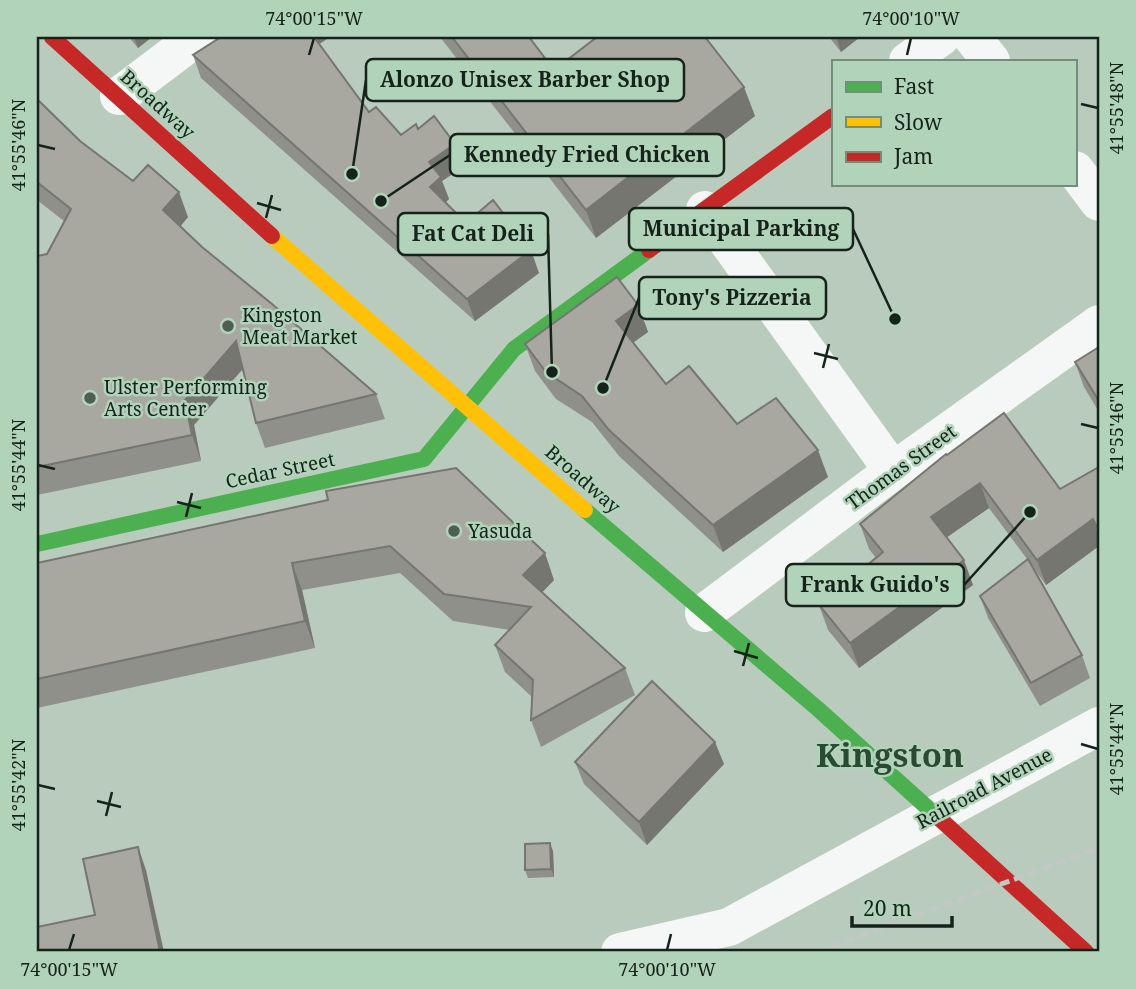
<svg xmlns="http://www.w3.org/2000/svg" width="1136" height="989" font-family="'Noto Serif',serif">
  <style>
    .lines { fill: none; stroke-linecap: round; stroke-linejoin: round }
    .street { stroke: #f4f7f5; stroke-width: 38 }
    .fast { stroke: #4caf50; stroke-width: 16 }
    .slow { stroke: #ffc107; stroke-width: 16 }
    .jam { stroke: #c62828; stroke-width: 16 }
    .rail { stroke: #c2c8c4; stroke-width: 5; stroke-dasharray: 10 5; stroke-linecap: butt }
    .wall { fill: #90908a }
    .shaded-wall { fill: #767670 }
    .building { fill: #a8a8a0; stroke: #767670; stroke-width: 2 }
    .ticks { fill: none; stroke: #16231a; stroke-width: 2.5 }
    .poi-dot { fill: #4f5e53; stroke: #b0d3b9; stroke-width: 2.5 }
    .labels { text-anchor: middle; stroke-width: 5; stroke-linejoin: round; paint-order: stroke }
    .street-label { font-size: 19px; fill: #16231a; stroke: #b0d3b9 }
    .poi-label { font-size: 19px; fill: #16231a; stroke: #b0d3b9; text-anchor: start }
    .town-label { font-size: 33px; font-weight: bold; fill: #2b4a34; stroke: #b0d3b9 }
    .leader { fill: none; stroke: #16231a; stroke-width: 2.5 }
    .callout-dot { fill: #16231a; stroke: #b0d3b9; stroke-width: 2.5 }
    .callout { fill: #b0d3b9; stroke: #16231a; stroke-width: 2.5 }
    .callout-label { font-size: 21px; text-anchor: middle; font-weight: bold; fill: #16231a }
    .neatline { fill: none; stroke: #16231a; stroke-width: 2.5 }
    .ticks-label { font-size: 18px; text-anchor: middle; fill: #16231a }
  </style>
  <rect width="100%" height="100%" fill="#b8cbbd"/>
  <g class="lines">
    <path class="street" d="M972,37L991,61
      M908,61L941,37
      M119,96L197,37
      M1075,170L1099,202
      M705,210L893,471
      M704,613L893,471L1099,324
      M620,952L729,927L1099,726"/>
    <path class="fast" d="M585,510L818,709L940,819
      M37,544L424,459L514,349L649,250"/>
    <path class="slow" d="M272,236L585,510"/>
    <path class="jam" d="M52,37L272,236
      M649,250L833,116
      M940,819L1086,952"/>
    <path class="rail" d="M817,952L1099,848"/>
  </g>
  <path class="wall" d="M129,37H152L138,48Z
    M221,37H330L319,44L369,112L401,135L418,129L455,144L463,167L442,181L449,199L445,203L466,223L539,273L475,321L201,78L193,55Z
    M440,37H529L554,70L755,116L596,238Z
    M829,37H860L841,52Z
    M37,99L80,141L133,181L188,217L180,227L202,247L376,394L385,419L265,448L256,423L243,369L194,425L201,461L37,495V256L47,254L64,221L37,200Z
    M638,305L648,332L633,343L666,384L737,424L828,477L723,552L619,456L592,422L556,399L535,371L525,344Z
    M1099,347V412L1084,387L1075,362Z
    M947,455L1060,489L1099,467V546L1046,585L1033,567L1082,655L1090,678L1040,706L988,618L980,596L1027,559L989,508L947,537L973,585L859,668L828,630L819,605L876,558L869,549L860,524Z
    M328,500L554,580L542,592L625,668L635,695L541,747L531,720L532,697L505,672L495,645L510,630L453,621L400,573L302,590L315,648L37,708V563Z
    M575,762L724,764L647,845L584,784Z
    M553,851L554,877L528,878L525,870Z"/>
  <path class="shaded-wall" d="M134,37H152L138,48Z
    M309,37H330L313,48Z
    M836,37H860L841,52Z
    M744,87L755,116L596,238L586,210Z
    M455,144L463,167L442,181L449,199L438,209L430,187L429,162Z
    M179,192L188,217L172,236L163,210Z
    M531,250L539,273L475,321L467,299Z
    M638,305L648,332L625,348L616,321Z
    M236,341L245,366L194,425L201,461L192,435L185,400Z
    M818,450L828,477L723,552L713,525Z
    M980,483L989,508L940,542L931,517Z
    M1093,519L1099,537V546L1046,585L1037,560Z
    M545,553L554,580L533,602L523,575Z
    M964,560L973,585L859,668L850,643Z
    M292,563L302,590L315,648L305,621Z
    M715,742L724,764L647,845L639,822Z
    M550,843L553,851L554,877L551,869Z
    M138,847L146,870L164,952H160Z"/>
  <path class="building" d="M221,37H314L369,112L376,107L401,135L416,124L418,129L434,116L455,144L429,162L441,177L430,187L466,223L493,200L531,250L467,299L193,55Z
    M452,37H529L554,70L597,37H705L744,87L586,210Z
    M37,99L80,141L133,181L148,165L179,192L163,210L202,247L272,304L376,394L256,423L236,341L185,400L192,435L37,467V256L47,254L71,209L37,182Z
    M617,277L638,305L616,321L666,384L689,366L737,424L776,398L818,450L713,525L609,430L582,396L546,372L525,344Z
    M1099,347V401L1075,362Z
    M1004,413L1060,489L1099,467V531L1093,519L1037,560L980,483L931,517L964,560L850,643L819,605L883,552L860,524L946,454L947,455Z
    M456,468L545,553L523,575L625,668L531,720L533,680L495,645L531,607L444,594L390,546L292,563L305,621L37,679V563L328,500L326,491Z
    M1028,559L1082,655L1031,683L980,596Z
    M652,681L715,742L639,822L575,762Z
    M550,843L551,869L525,870V844Z
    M138,847L160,952H37V927L95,915L83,859Z"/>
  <path class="ticks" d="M309,55L314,38M907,55L911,38M1081,104L1098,108M38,145L55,149M257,203L281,210M266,218L272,195M814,353L838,359M823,368L829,344M1081,424L1098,428M38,465L55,469M177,502L201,508M186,517L192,493M734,651L758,658M743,666L749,643M1081,744L1098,749M38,785L55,789M97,801L121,807M106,816L112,792M69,950L74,934M667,950L671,934"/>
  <g class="poi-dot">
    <circle cx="228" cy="326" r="7"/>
    <circle cx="90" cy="398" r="7"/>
    <circle cx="454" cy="531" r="7"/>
  </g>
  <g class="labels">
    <g class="street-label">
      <text transform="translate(158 104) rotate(42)" y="7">Broadway</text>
      <text transform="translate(901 467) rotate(-36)" y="7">Thomas Street</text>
      <text transform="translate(280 470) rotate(-12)" y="7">Cedar Street</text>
      <text transform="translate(583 479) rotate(41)" y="7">Broadway</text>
      <text transform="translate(984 788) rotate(-28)" y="7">Railroad Avenue</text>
    </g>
    <g class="poi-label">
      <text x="242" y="322">Kingston<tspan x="242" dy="22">Meat Market</tspan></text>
      <text x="104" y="394">Ulster Performing<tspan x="104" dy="22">Arts Center</tspan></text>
      <text x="468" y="538">Yasuda</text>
    </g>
    <g class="town-label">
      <text x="890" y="767">Kingston</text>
    </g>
  </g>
  <path class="leader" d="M352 174L366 80M381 201L450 155M895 319L853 229M552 372L548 234M603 388L639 298M1030 512L964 585"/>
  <g class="callout-dot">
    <circle cx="352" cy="174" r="7"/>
    <circle cx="381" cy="201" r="7"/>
    <circle cx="895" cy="319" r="7"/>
    <circle cx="552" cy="372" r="7"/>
    <circle cx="603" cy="388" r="7"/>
    <circle cx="1030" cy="512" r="7"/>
  </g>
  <g class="callout">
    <rect x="366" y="59" width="318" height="42" rx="7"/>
    <rect x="450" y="134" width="274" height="42" rx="7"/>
    <rect x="629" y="208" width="224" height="42" rx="7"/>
    <rect x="398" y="213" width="150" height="42" rx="7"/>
    <rect x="639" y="277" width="187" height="42" rx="7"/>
    <rect x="786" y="564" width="178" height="42" rx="7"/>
  </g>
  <g class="callout-label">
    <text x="525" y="87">Alonzo Unisex Barber Shop</text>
    <text x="587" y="162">Kennedy Fried Chicken</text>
    <text x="741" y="236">Municipal Parking</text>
    <text x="473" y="241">Fat Cat Deli</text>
    <text x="732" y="305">Tony's Pizzeria</text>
    <text x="875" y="592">Frank Guido's</text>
  </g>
  <rect width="1136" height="989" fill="none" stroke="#b0d3b9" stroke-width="77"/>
  <rect x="832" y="60" width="245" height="126" fill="#b0d3b9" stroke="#728d79" stroke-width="2"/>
  <rect x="846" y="82" width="35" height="10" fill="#4caf50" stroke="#728d79" stroke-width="2"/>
  <text x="894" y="94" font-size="21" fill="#16231a">Fast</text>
  <rect x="846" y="117" width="35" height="10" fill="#ffc107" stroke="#728d79" stroke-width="2"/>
  <text x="894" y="130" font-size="21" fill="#16231a">Slow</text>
  <rect x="846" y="152" width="35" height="10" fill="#c62828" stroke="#728d79" stroke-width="2"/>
  <text x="894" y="164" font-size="21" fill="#16231a">Jam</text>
  <path d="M852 916v10h100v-10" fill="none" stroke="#16231a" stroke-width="3.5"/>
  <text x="863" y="916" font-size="21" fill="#16231a" stroke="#b0d3b9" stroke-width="5" paint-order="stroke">20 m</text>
  <rect x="38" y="38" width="1060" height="912" class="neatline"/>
  <g class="ticks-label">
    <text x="314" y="25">74°00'15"W</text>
    <text x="911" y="25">74°00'10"W</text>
    <text transform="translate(1117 108) rotate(-90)" y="6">41°55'48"N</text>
    <text transform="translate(19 145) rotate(-90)" y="6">41°55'46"N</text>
    <text transform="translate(1117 428) rotate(-90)" y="6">41°55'46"N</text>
    <text transform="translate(19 465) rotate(-90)" y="6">41°55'44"N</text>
    <text transform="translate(1117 749) rotate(-90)" y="6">41°55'44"N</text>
    <text transform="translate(19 785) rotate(-90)" y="6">41°55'42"N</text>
    <text x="69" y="976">74°00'15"W</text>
    <text x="667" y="976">74°00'10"W</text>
  </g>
</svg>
